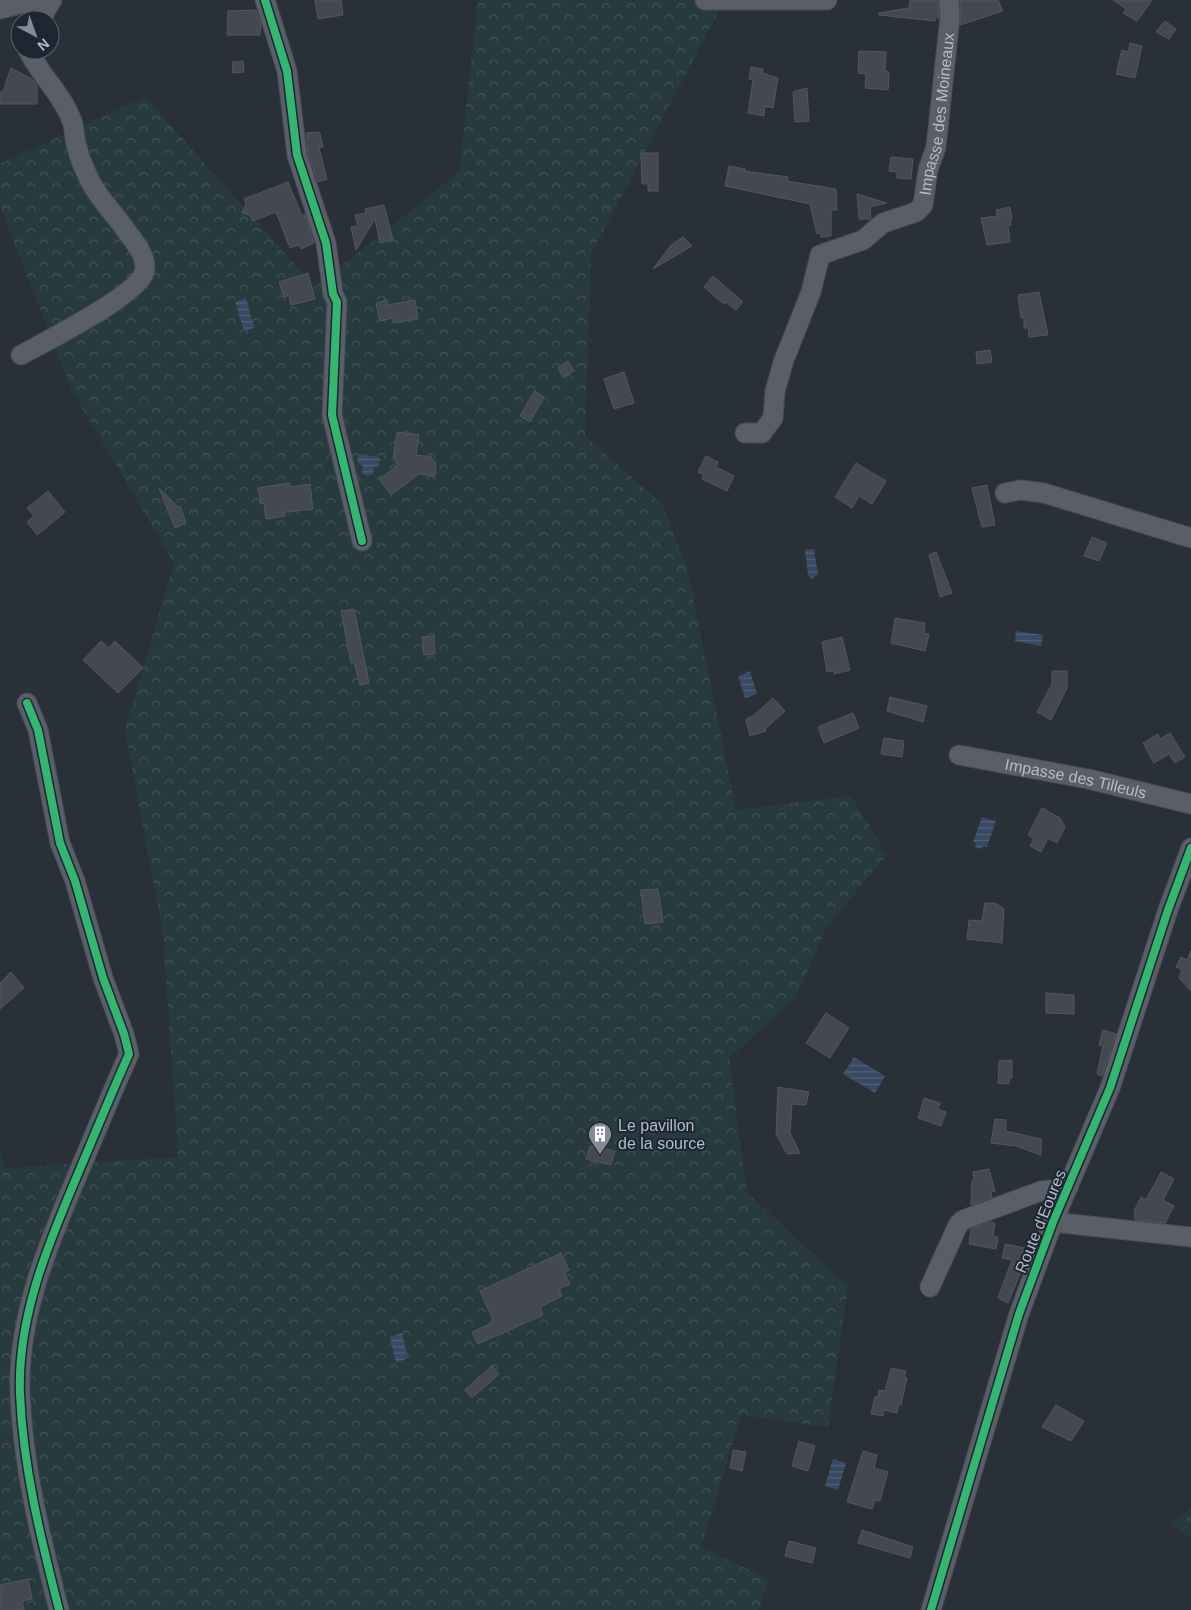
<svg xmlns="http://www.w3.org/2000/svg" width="1191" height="1610" font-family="Helvetica,sans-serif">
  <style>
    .grass { fill: url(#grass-tufts) }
    .forest { fill: url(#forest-crowns) }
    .water { fill: url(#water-rules) }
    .building { fill: #444950; stroke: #52575f }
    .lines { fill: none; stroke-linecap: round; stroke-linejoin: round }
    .minor-casing { stroke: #484c53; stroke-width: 21 }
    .minor { stroke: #5a5e66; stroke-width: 19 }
    .cycleway-casing { stroke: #1d2633; stroke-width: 11 }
    .cycleway { stroke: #33b770; stroke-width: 8 }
    .labels { text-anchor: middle; stroke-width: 4; stroke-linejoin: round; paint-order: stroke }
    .street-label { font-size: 16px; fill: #b4bcc9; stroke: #1d2633 }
    .poi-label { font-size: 16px; fill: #b4bcc9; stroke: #1d2633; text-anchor: start }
  </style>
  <defs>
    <pattern id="grass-tufts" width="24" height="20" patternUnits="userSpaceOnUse" patternTransform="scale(1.25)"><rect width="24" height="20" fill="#273a3e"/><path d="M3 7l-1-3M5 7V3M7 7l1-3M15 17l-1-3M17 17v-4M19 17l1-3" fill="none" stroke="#445559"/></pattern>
    <pattern id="forest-crowns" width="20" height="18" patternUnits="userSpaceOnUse" patternTransform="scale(1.25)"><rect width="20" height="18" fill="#273a3e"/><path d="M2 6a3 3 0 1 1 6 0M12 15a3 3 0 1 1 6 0" fill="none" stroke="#445559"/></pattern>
    <pattern id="water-rules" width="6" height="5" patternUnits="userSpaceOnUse" patternTransform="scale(1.25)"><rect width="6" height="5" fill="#384963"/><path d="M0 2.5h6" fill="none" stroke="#526178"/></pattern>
  </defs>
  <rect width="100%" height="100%" fill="#2a3038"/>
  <path class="grass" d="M1191,1508V1539L1171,1523Z"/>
  <path class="forest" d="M478,0H778L719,11L591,254L585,436L662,504L687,567L736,810L851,796L887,855L826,928L796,998L729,1058L747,1193L848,1286L828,1427L741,1415L701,1547L768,1579L759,1610H0V1150L6,1168L178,1157L163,934L125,729L174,563L72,391L0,206V164L145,97L315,287L459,172Z"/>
  <path class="water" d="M246,298L254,328L244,331L235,302Z
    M361,454L378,457L381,460L378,463L380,465L374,467L373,474L367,476L362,473L363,466L357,462L358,457Z
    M814,549L818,574L812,579L808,575L805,550Z
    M1016,631L1043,635L1041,646L1015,641Z
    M750,671L757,694L745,698L738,676Z
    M982,817L996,821L987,847L983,846L982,849L975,847L976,843L973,842Z
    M854,1057L885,1076L875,1093L843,1074Z
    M402,1333L408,1358L396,1363L390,1337Z
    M833,1459L846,1463L838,1490L825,1486Z"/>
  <path class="building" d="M315,0H341L343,15L318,19Z
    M910,0H938L939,18L935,17V21L879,15V13L909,8Z
    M960,0H998L1003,11L960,25Z
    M1113,0H1152L1137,21L1123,13L1126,9Z
    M256,10L261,24L260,35H227L228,11Z
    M1165,21L1176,29L1169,39L1156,32Z
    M1130,43L1142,46L1135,78L1116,74L1122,50L1128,52Z
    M859,51L886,52L885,71L889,72L888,90L865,88L866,74L858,73Z
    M243,61L244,72L233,73L232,62Z
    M751,67L763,69L762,73L778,78L773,108L765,106L764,116L748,113L753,80L749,79Z
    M11,68L32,79L37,85V104H0V92H3Z
    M807,88L809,121L795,122L793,92Z
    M315,132L320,133L323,147L319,148L327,179L318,182L308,153L306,133Z
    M641,153H658V191H648V184H642Z
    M891,157L913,159L911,179L897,178V172L889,171Z
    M729,166L745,169L744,171L788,177L787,181L836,189L837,210H831V236L821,237L820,233L817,234L810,204L725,186Z
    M288,182L302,216L305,214L314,243L301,249L299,245L290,248L276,212L253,221L250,215L242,213L246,204L244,199Z
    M857,194L887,203L870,207L871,219H859Z
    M384,205L393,240L380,243L375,219L356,250L351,227L358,226L355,215L366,213L365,209Z
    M1010,207L1012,219H1010L1011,225L1008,226L1010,242L987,245L981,218L997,216L996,210Z
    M683,237L692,246L653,269L671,245Z
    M308,273L315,299L291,305L289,295L284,297L279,282Z
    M713,276L743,302L736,310L726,302L724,304L704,287Z
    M1039,292L1048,335L1029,337L1028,328H1024V318H1021L1018,295Z
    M387,300L388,305L415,300L418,319L393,323V318L380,321L376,303Z
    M990,350L992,362L977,364L976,352Z
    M568,361L574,371L563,377L558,368Z
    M624,372L634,403L614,409L604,379Z
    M535,391L544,397L530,422L520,416Z
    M397,432L419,435L416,455L431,457L436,463L435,476L419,474L391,495L379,479L398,465L393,459Z
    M706,456L718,462L716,467L734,476L727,491L702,479L704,475L698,472Z
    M856,463L886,481L872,504L859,496L852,508L835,497Z
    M289,483L290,487L310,484L313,509L285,512V516L266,519L264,503L261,504L258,488Z
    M987,485L995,525L982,527L972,488Z
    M159,488L178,507L180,506L186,523L175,528Z
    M48,491L65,512L37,535L27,522L34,516L27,508Z
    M1092,537L1107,543L1099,561L1084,556Z
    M936,552L952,593L940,597L929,555Z
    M354,609L369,683L360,685L354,662L351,663L341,611Z
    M895,618L925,623L924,633L929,634L925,651L891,643Z
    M434,636L435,654L424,655L422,637Z
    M842,637L850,670L834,674V671L827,672L822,642Z
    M101,641L109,648L115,641L143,668L118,693L83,660Z
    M1052,671H1067V688L1051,720L1037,712L1052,684Z
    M890,697L927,706L923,722L887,711Z
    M773,698L785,711L765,729L766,731L750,736L746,719L753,716Z
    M853,713L859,728L824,743L818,727Z
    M1170,733L1185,757L1175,763L1169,754L1154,763L1143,743L1158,734L1160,739Z
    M884,738L904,741L902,757L881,754Z
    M1042,808L1060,818L1065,827L1057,843L1048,838L1041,852L1030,846L1034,839L1028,835Z
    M658,889L663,922L645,924L641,890Z
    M985,903H995L1004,909L1002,943L967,939L969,920L982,921Z
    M1191,951V991L1179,978L1182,970L1176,967L1181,957L1187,960Z
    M11,972L24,988L0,1009V983Z
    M1046,993L1074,995V1014L1046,1013Z
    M826,1013L849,1028L830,1058L806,1043Z
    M1103,1030L1116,1034L1102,1076L1097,1074L1103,1046L1099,1045Z
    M1012,1060V1078H1009V1084L998,1083L999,1061Z
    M778,1087L809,1092L806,1105L792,1104L790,1133L800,1153L787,1154L776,1134Z
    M924,1098L940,1103L938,1109L946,1112L941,1126L918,1118Z
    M995,1119L1006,1120V1131L1041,1139V1155L1016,1146L991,1143Z
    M590,1146L615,1151L611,1165L586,1159Z
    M989,1169L995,1191L991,1192L992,1197L971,1205L972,1181L974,1180L973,1172Z
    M1161,1172L1174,1179L1163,1200L1174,1206L1165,1223L1135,1220L1134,1211L1141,1197L1146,1200Z
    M990,1222L995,1223L993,1236L998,1237L996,1249L969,1244L971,1229Z
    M1005,1244L1030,1249L1008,1303L998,1298L1012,1260L1002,1258Z
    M561,1253L569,1270L564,1273L570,1284L559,1289L562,1296L540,1307L543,1315L478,1344L472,1332L494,1322L480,1291Z
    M492,1366L499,1374L472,1398L465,1390Z
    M891,1368L906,1371L904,1377L907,1378L901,1405L899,1404L897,1413L884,1410L883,1416L871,1414L875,1397H878L879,1390L885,1391Z
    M1056,1405L1084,1421L1071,1441L1042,1427Z
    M799,1441L815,1446L808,1471L792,1466Z
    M733,1450L746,1452L742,1471L730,1468Z
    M863,1451L877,1455L874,1468L888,1472L880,1501L875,1500L872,1509L847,1502Z
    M862,1530L913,1547L910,1558L858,1543Z
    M789,1541L816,1548L812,1563L785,1556Z
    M28,1579L32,1599L22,1601L24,1610H0V1585Z"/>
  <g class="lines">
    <g class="minor-casing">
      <g id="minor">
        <path d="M265,0L287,71L297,155L326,243L333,294L337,302L332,415L362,541"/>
        <path d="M705,0H827"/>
        <path d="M0,9L34,0"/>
        <path d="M40,20L52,0"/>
        <path d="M21,355C45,342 137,295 144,273C149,258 133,240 125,229C112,211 94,193 86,172C82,164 79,156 77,147C74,139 75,129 72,121C62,94 40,75 28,50"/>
        <path id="s1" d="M745,433H762L773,418L775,391L784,360L811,292L820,255L863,240L883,223L916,212L923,205L928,170L936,147L950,17L949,0"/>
        <path d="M1005,493L1021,490L1044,493L1191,538"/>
        <path d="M27,703L38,730L60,843L75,881L103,978L124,1034L129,1054C112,1092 96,1131 80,1169C50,1240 17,1315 20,1394C23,1468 41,1539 59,1610"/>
        <path id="s2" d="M959,755L1088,779L1191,804"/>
        <path d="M1053,1222L1191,1237"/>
        <path d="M930,1287L958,1225L963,1220L1041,1191L1068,1188"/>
        <path d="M931,1610L1019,1314L1053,1222L1110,1088L1168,910L1191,848"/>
      </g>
    </g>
    <use href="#minor" class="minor"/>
    <g class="cycleway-casing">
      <path id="cycleway" d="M265,0L287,71L297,155L326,243L333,294L337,302L332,415L362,541
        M27,703L38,730L60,843L75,881L103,978L124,1034L129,1054C112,1092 96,1131 80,1169C50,1240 17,1315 20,1394C23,1468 41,1539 59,1610
        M931,1610L1019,1314L1053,1222L1110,1088L1168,910L1191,848"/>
    </g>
    <use href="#cycleway" class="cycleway"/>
  </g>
  <defs>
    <g id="building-pin" transform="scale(1.25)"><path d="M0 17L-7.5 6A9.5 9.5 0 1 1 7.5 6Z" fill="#848b96" stroke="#1d2633"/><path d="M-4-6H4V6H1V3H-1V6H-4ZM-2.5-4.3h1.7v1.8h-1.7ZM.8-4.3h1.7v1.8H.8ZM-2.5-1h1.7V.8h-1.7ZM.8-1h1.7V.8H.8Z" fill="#fff"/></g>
  </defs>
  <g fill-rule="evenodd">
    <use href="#building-pin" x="600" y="1134"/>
  </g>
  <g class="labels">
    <g class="street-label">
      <text dy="6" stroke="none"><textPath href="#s1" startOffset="415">Impasse des Moineaux</textPath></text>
      <text dy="6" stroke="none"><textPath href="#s2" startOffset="119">Impasse des Tilleuls</textPath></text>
      <text transform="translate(1040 1221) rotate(-68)" y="6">Route d'Eoures</text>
    </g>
    <g class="poi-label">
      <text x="618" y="1131">Le pavillon<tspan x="618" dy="18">de la source</tspan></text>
    </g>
  </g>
  <g transform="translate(35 35) rotate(139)"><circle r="24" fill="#1d2633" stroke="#59626f"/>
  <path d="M0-4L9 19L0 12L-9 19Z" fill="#848b96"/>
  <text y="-8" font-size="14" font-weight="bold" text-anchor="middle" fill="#b4bcc9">N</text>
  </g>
</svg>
